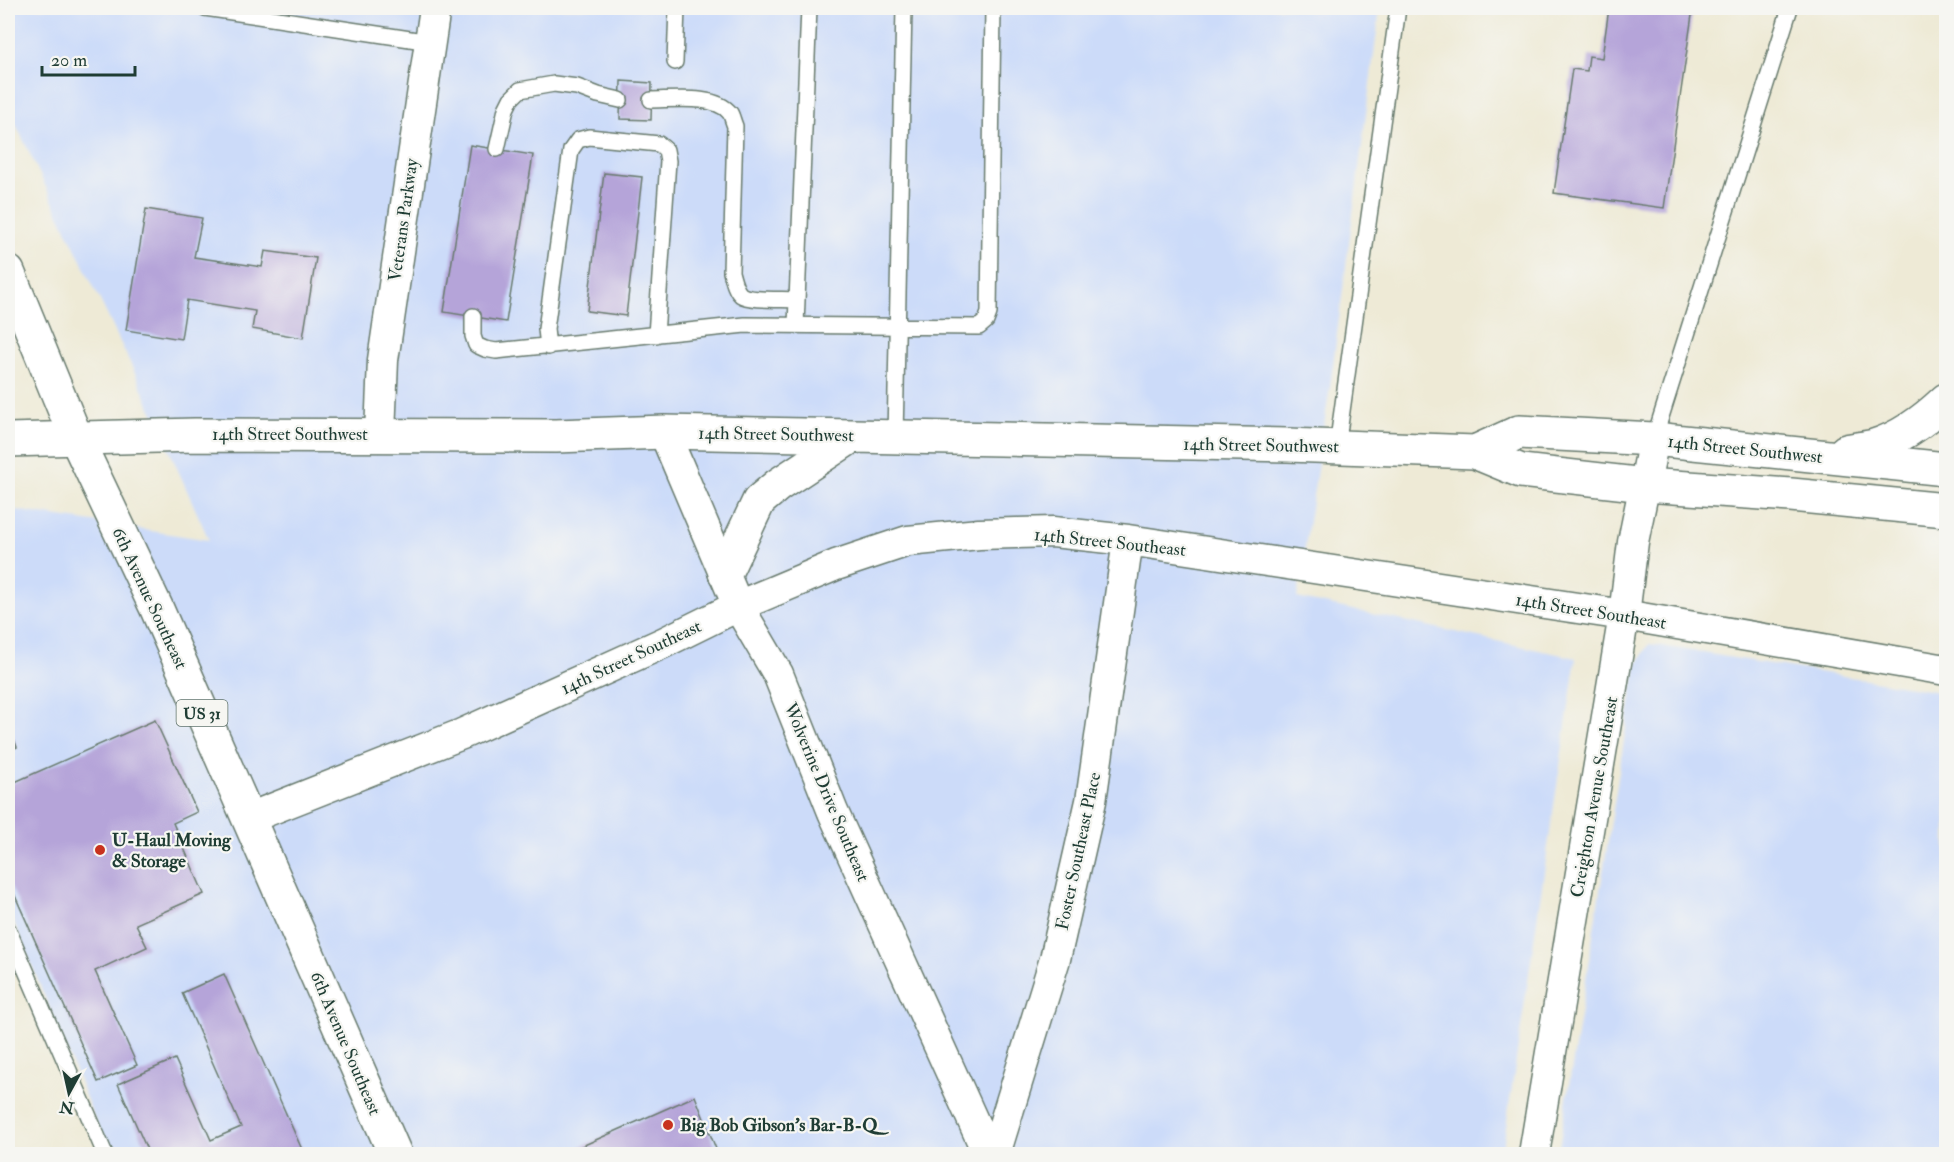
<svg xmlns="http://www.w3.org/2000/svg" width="1954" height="1162" font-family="'IM FELL Double Pica',serif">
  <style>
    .built { fill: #ccdbf9 }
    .building { fill: #b5a4d9 }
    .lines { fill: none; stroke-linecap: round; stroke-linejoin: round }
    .lane-casing { stroke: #677a6d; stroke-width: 18 }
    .street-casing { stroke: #677a6d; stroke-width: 33 }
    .secondary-casing { stroke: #677a6d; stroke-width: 36 }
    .primary-casing { stroke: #677a6d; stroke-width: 36 }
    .lane { stroke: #fff; stroke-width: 15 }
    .street { stroke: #fff; stroke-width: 30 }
    .secondary { stroke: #fff; stroke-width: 33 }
    .primary { stroke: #fff; stroke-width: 33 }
    .poi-dot { fill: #c8321e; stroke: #f6f6f2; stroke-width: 2 }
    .labels { text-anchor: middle; stroke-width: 4.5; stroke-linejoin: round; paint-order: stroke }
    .shield { fill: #f6f6f2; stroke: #60746d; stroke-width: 1.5 }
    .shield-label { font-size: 16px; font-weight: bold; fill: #1f3d34 }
    .street-label { font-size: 18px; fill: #1f3d34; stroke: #f6f6f2 }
    .poi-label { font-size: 18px; font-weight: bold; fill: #1f3d34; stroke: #f6f6f2; text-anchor: start }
  </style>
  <rect width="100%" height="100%" fill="#f6f6f2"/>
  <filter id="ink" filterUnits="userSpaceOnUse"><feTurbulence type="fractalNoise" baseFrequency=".0167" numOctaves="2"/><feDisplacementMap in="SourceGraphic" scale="12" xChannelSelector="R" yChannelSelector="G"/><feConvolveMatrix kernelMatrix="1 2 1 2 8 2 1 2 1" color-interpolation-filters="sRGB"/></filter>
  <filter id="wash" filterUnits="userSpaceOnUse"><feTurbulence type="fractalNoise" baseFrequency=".008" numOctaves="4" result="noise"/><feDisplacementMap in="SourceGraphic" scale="24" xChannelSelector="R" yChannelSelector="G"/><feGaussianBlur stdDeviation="1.35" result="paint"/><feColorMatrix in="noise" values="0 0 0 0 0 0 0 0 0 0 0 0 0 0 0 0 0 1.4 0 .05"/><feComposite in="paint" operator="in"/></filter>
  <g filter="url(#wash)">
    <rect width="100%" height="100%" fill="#eeead6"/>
    <path class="built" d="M8,8H1380L1330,387L1297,598L1576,658L1502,1154H109L8,907V509L209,540L135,373L8,108Z
      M1649,644L1946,693V1154H1558L1636,666Z"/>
    <g id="blocks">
      <path class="building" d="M1609,8H1693L1664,208L1554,193L1572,69L1587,71L1589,56L1602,58Z
        M621,81L652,83L651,120L620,119Z
        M470,145L533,155L506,322L444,312Z
        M604,173L642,177L626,316L587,311Z
        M146,209L202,218L194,257L262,267L265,251L316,258L303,338L252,329L255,311L187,300L181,339L126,330Z
        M155,720L197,812L173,823L204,894L136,924L147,947L95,971L137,1065L98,1082L8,880V785Z
        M8,724L17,747L8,751Z
        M224,974L304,1154H149L118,1084L175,1059L211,1140L241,1127L182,993Z
        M695,1096L718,1154H564Z"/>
    </g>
  </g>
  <g filter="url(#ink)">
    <use href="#blocks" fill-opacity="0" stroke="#677a6d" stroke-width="1.5"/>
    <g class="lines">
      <g class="lane-casing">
        <path id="lane" d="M205,8L430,42
          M675,62L677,8
          M651,100C672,100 716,94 730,113C732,116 733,122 735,126L731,272C733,279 735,290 741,295C750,301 784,299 796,300
          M497,149L506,109L511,99L520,90L554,84L577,87L598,95L620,100
          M473,316V336L476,345L485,349L496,351L745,325L979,327L986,321L989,313L993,8
          M796,325L809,8
          M548,347L546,329L571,150L578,140L589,137L659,144L666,150L668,161L656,335
          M895,437L904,8
          M1654,439L1790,8
          M1337,447L1398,8
          M8,929L105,1154"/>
      </g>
      <g class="street-casing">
        <path id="street" d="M664,432L738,606L778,674L833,812L988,1154
          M380,434L383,360L435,8
          M249,818L462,734L663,643L738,606L836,565L908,541L979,534L1053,532L1128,540L1624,615L1946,670
          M995,1154L1055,959L1091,801L1128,540
          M1534,1154L1624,615L1633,542L1654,439"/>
      </g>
      <g class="secondary-casing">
        <path id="secondary" d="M8,440L195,435L556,436L664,432L1288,445L1475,452L1521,471L1645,485L1791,495L1946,510
          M1846,451C1855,449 1865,448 1874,446C1901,438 1926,419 1946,400
          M1475,452L1519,432L1654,439L1946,469
          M725,573L759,501L778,485L852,436"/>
      </g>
      <g class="primary-casing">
        <path id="primary" d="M8,272L76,438L156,607L395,1154"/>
      </g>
      <use href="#lane" class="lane"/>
      <use href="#street" class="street"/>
      <use href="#secondary" class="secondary"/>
      <use href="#primary" class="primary"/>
    </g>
  </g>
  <g class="poi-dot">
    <circle cx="100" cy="850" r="6"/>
    <circle cx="668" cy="1125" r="6"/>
  </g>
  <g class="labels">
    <rect class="shield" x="176.5" y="700" width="51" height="26" rx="4.5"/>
    <g class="shield-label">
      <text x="202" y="719">US 31</text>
    </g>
    <g class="street-label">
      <text transform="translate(403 220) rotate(-82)" y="6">Veterans Parkway</text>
      <text x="290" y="440">14th Street Southwest</text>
      <text transform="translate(776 434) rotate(1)" y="6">14th Street Southwest</text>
      <text transform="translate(1261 445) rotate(1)" y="6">14th Street Southwest</text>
      <text transform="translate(1745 449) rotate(6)" y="6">14th Street Southwest</text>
      <text transform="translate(1110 542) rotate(6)" y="6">14th Street Southeast</text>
      <text transform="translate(150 598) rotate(65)" y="6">6th Avenue Southeast</text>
      <text transform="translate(1591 611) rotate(9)" y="6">14th Street Southeast</text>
      <text transform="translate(631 657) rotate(-25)" y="6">14th Street Southeast</text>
      <text transform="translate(827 792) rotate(67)" y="6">Wolverine Drive Southeast</text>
      <text transform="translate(1594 797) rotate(-80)" y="6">Creighton Avenue Southeast</text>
      <text transform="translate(1078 851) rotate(-78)" y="6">Foster Southeast Place</text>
      <text transform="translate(346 1043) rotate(67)" y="6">6th Avenue Southeast</text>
    </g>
    <g class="poi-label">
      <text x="112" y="846">U-Haul Moving<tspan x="112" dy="21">&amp; Storage</tspan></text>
      <text x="680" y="1131">Big Bob Gibson's Bar-B-Q</text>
    </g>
  </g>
  <rect width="1954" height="1162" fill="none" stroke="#f6f6f2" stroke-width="30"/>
  <g transform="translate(69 1093) rotate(188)" stroke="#f6f6f2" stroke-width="4.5" paint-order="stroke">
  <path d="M0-4.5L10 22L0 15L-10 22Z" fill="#1f3d34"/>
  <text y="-9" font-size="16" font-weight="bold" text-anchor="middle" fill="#1f3d34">N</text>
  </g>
  <path d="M42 66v9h93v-9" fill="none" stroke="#1f3d34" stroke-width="3"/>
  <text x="51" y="66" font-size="18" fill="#1f3d34" stroke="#f6f6f2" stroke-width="4.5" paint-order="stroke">20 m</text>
</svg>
